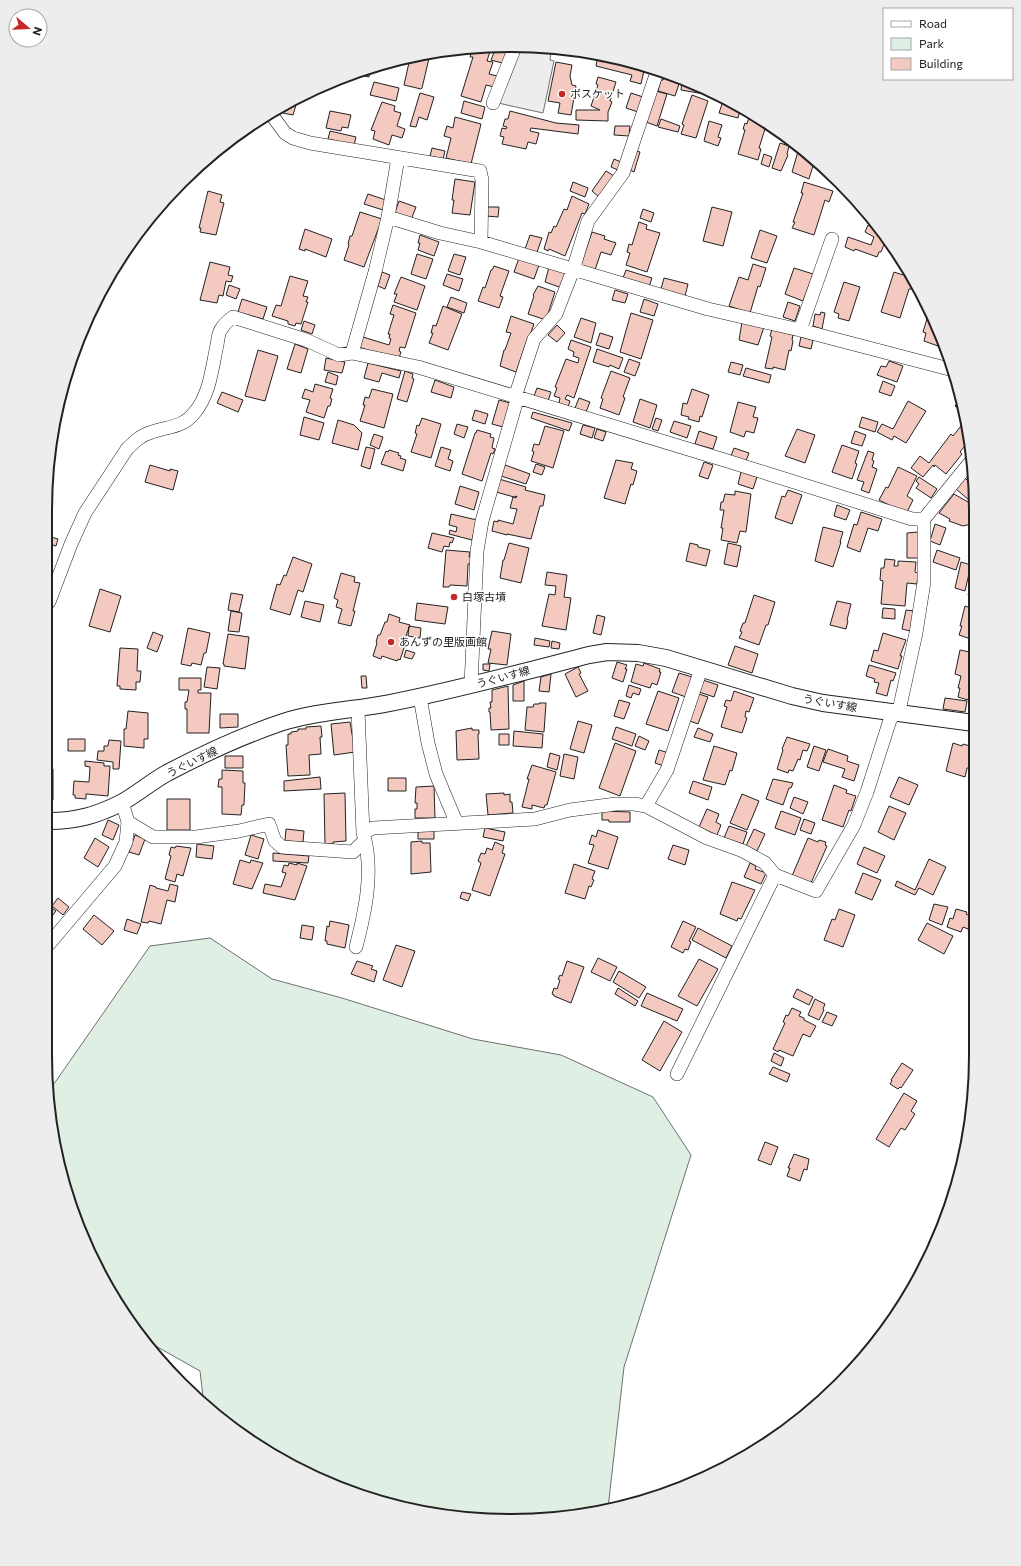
<svg xmlns="http://www.w3.org/2000/svg" width="1021" height="1566" font-family="Commissioner,'Noto Sans JP',sans-serif">
  <style>
    .green { fill: #e0efe3; stroke: #6f6f6f }
    .parking { fill: #ededed; stroke: #6f6f6f }
    .building { fill: #f3c9c0; stroke: #222 }
    .lines { fill: none; stroke-linecap: round; stroke-linejoin: round }
    .minor-casing { stroke: #222; stroke-width: 14 }
    .tertiary-casing { stroke: #222; stroke-width: 18 }
    .minor { stroke: #fff; stroke-width: 13 }
    .tertiary { stroke: #fff; stroke-width: 16 }
    .poi-dot { fill: #c62828; stroke: #fff; stroke-width: 1.5 }
    .labels { text-anchor: middle; stroke-width: 3; stroke-linejoin: round; paint-order: stroke }
    .poi-label { font-size: 11px; fill: #222; stroke: #fff; text-anchor: start }
    .street-label { font-size: 11px; fill: #222; stroke: #fff }
    .rim { fill: none; stroke: #222; stroke-width: 2 }
  </style>
  <rect width="100%" height="100%" fill="#fff"/>
  <path class="green" d="M210,938L272,979L342,998L473,1039L561,1055L653,1097L691,1155L624,1367L608,1508L510,1521L420,1512L361,1496L278,1459L227,1425L204,1405L200,1371L145,1340L124,1314L70,1205L49,1116V1091L150,946Z"/>
  <path class="parking" d="M519,49L551,52L550,60L554,61L543,113L498,103Z"/>
  <path class="building" d="M473,47L490,51L487,61L493,62L489,74L497,76L494,87L486,85L481,102L461,96L473,57H470Z
    M495,50L506,53L502,63L491,60Z
    M430,54L422,88L421,89L404,85L410,58Z
    M604,57L645,66L641,84L630,81L632,75L596,66L597,60L603,62Z
    M556,62L572,65L570,76L572,85L576,86L571,115L558,113L560,103L548,101Z
    M371,68L369,77L355,74Z
    M598,77L616,82L610,101L612,102L608,112V121L576,120V110H600L591,106L598,85L596,84Z
    M664,78L680,81L675,96L658,91L661,80H663Z
    M682,80L704,90V94L681,90Z
    M374,82L399,88L396,101L370,95Z
    M656,91L667,94L657,126L646,122Z
    M420,93L434,97L427,120L419,117L416,127L410,126Z
    M631,93L643,97L638,112L626,108Z
    M301,95L299,104L290,102Z
    M692,95L708,101L696,138L681,134L684,125L682,124Z
    M724,98L741,106L738,118L719,113Z
    M464,101L485,107L482,119L461,113Z
    M382,102L395,106L394,111L401,113L397,126L405,129L402,138L392,135L389,145L373,139L375,131L371,130Z
    M288,103L296,105L293,115L283,113L285,105Z
    M330,111L351,115L348,128L342,127L341,131L326,128Z
    M510,111L556,123L579,125L578,134L531,128L530,131L539,133L536,144L528,142L526,149L502,144L504,137L500,136L502,128L506,129L507,127L503,126L505,119H508Z
    M455,117L481,124L471,164L446,158L451,138L444,136L447,126L453,128Z
    M749,117L757,119L758,118L768,125L767,130L765,129L759,148L761,149L758,160L738,154L745,130L743,129L745,123L747,124Z
    M661,119L680,126L678,132L658,127Z
    M709,121L722,125L718,137L721,138L718,146L704,141Z
    M615,126H630L629,136L614,135Z
    M330,131L356,137L354,145L328,139Z
    M780,143L789,146L787,154L788,155L781,171L772,168Z
    M432,148L445,151L443,159L430,156Z
    M799,148L815,159L809,179L792,172Z
    M636,151L640,152L634,172L630,170Z
    M764,154L772,157L769,167L761,164Z
    M614,159L621,162L618,170L611,167Z
    M606,171L614,176L599,197L592,191Z
    M455,179L475,182L470,215L452,213L454,200H452Z
    M573,182L588,188L585,197L570,191Z
    M804,182L833,191L829,202L825,200L814,235L792,228L795,222H793L803,193H801Z
    M208,191L222,195L220,202L224,203L216,235L200,232L201,228H199Z
    M368,194L386,200L383,210L364,204Z
    M572,196L589,204L585,214L582,213L565,256L549,249L548,251L544,249L549,232L551,233L554,226L556,227L564,209L567,210Z
    M399,201L416,207L411,220L394,215Z
    M487,207H499L498,217L486,216Z
    M712,207L732,212L723,246L703,241Z
    M643,209L654,213L651,222L640,218Z
    M360,212L382,219L364,267L344,260L349,245L348,244L350,236H352Z
    M872,219L880,227L888,241L887,243L885,242L881,252H879L877,257L855,249L854,251L845,247L848,237L871,245L874,237L865,232L868,225L870,226Z
    M639,222L647,225L646,229L660,233L647,272L626,265L630,253L627,252L629,244L632,245Z
    M305,229L332,239L326,257L305,249V251L299,249Z
    M760,230L777,236L767,263L751,258Z
    M592,232L605,236L604,239L616,243L611,255L601,252L595,270L581,265Z
    M420,235L439,242L434,256L418,250L420,243H418Z
    M530,235L542,238L537,252L525,249Z
    M417,254L433,259L426,279L411,274Z
    M454,254L466,257L460,275L448,271Z
    M519,258L539,265L534,279L514,272Z
    M210,262L230,267L228,275L233,276L231,282L226,281L223,296L219,295L217,303L200,300Z
    M753,264L766,268L760,287L758,286L750,313L729,306L739,277L748,280Z
    M494,266L509,271L500,296L503,297L499,308L478,301L483,287L485,288L491,270H492Z
    M549,267L566,273L562,288L545,282Z
    M794,268L813,274L803,301L785,294Z
    M905,268L913,281L911,289H909L900,318L881,312L894,272L903,275Z
    M626,270L652,278L649,287L623,278Z
    M382,272L390,275L385,289L378,286Z
    M447,274L463,279L459,291L443,285Z
    M290,276L308,281L303,296L308,297L306,302H308L301,324L296,323L295,326L288,324V321L272,316L276,305L281,306Z
    M401,277L425,286L417,310L394,302L397,294H394Z
    M664,278L688,284L685,296L661,289Z
    M844,282L860,287L849,321L838,318L839,314L834,312Z
    M229,285L240,289L236,299L226,295Z
    M538,286L555,292L546,320L528,314L534,296L533,295Z
    M615,290L628,294L625,303L612,300Z
    M451,297L467,303L464,313L447,307Z
    M242,299L267,307L263,319L238,312Z
    M644,299L658,304L654,316L640,312Z
    M788,302L800,306L795,321L783,317Z
    M393,305L416,313L405,348L400,347L399,351L401,352L399,358L394,359L359,347L363,337L389,345L391,339L389,338L390,334H388L394,315L390,314Z
    M443,306L462,314L448,350L429,343L433,333H431L433,325L436,326Z
    M821,312L825,313L822,329L813,326L815,314L820,315Z
    M929,312L931,313L941,338L938,346L924,341L926,333L923,332Z
    M631,313L653,320L641,359L620,352Z
    M511,316L534,324L529,338L528,337L516,372L500,366L504,350H505L511,333L506,332Z
    M581,318L596,323L591,343L574,337Z
    M304,321L315,325L312,334L301,330Z
    M742,322L764,327L758,345L739,340Z
    M557,325L565,333L557,342L548,335Z
    M772,329L793,335L792,340L793,341L791,351L789,350L785,370L773,367V369L765,368L772,337L770,336Z
    M600,333L613,337L609,349L596,345Z
    M801,337L813,340L811,349L799,346Z
    M571,340L591,347L574,398L567,395L565,399L570,401L568,407L559,403L560,398L554,396L557,388L555,387L566,359L578,363L579,358L573,356L574,352L568,349Z
    M295,344L308,349L301,373L287,369Z
    M597,349L623,358L619,369L610,365L609,367L593,362Z
    M258,350L278,356L265,401L245,396Z
    M326,358L345,362L342,373L324,370Z
    M629,359L640,363L635,376L624,372Z
    M889,361L903,366L897,382L877,375L881,366L886,367Z
    M731,362L743,365L740,375L728,372Z
    M368,363L401,371L399,378L382,373L379,382L364,378Z
    M746,368L771,375L769,383L743,376Z
    M405,371L413,374L412,378L414,379L407,402L397,399Z
    M611,371L630,378L623,397L625,398L619,415L600,408L603,399L601,398Z
    M328,372L338,376L336,385L325,382Z
    M435,380L454,387L451,398L431,392Z
    M883,381L895,386L891,396L879,392Z
    M315,384L333,389L330,398L332,399L330,406H328L324,418L306,412L310,400L302,398L305,389L313,392Z
    M537,388L551,392L548,401L534,396Z
    M372,389L393,394L384,428L360,421L365,405H363L365,397L369,398Z
    M692,389L709,395L702,417L700,416L699,422L688,419L689,417L681,415L683,403L687,404Z
    M222,392L243,400L238,412L217,403Z
    M579,398L590,402L586,412L575,408Z
    M961,398L964,413L955,406Z
    M640,399L657,405L650,428L633,422Z
    M499,400L510,403L503,427L492,424Z
    M908,401L926,411L906,443L894,436L892,440L877,432L882,424L893,429Z
    M738,402L756,407L753,417L758,418L754,433L746,431L744,437L730,432Z
    M475,410L488,414L485,424L472,420Z
    M533,412L572,423L569,431L531,418Z
    M304,417L324,423L319,440L300,435Z
    M862,417L878,422L875,432L859,427Z
    M422,418L441,424L431,458L411,452L417,434L415,433L417,425L419,426Z
    M656,418L662,420L658,431L652,429Z
    M338,420L354,425L362,433L358,450L332,443Z
    M674,421L691,426L687,438L670,432Z
    M965,421L970,448L968,450L964,447L960,452L962,454L946,474L935,465L934,467L933,465L923,477L911,468L920,456L929,463L951,434L953,436Z
    M457,424L468,427L464,438L454,434Z
    M583,425L595,428L592,438L580,434Z
    M545,426L564,431L553,468L531,461L534,452L532,451L534,444L539,445Z
    M597,429L606,432L603,441L594,438Z
    M797,429L815,435L805,463L785,456Z
    M477,430L491,434L490,437L494,438L492,448L495,449L493,454L491,453L482,481L462,474L475,433H476Z
    M699,431L717,437L713,449L695,444Z
    M855,431L866,435L862,446L851,443Z
    M374,434L383,437L379,449L370,445Z
    M842,445L859,451L855,463L857,464L852,479L832,472Z
    M366,447L375,449L370,469L361,466Z
    M441,447L451,450L448,459L453,461L450,471L435,466Z
    M734,448L749,453L746,461L731,456Z
    M389,450L399,453L398,455L401,456L400,458L406,460L403,471L381,464L386,451L388,452Z
    M868,451L874,453L872,460L874,461L872,467L877,469L869,493L861,490L864,482L857,480Z
    M616,460L633,463L631,469L637,471L633,485L631,484L625,504L604,498Z
    M704,462L713,465L708,479L699,476Z
    M536,464L545,467L542,475L533,472Z
    M150,465L170,471V469L178,471L173,490L145,482Z
    M505,465L530,474L526,484L501,476Z
    M898,467L917,476L907,496L913,500L907,512L899,510L879,500L886,487L888,488Z
    M741,472L757,477L753,489L738,484Z
    M919,477L937,489L931,498L916,488L919,484L916,481Z
    M965,478L975,488V495L970,501L956,489Z
    M499,479L526,487L525,490L545,495L543,506H540L531,539L507,534V535L492,531L494,521L498,522V520L513,524L517,509L510,508L513,497L516,498L517,496L514,497L496,492Z
    M460,486L479,492L474,510L455,504Z
    M788,490L802,495L792,524L775,518L782,496L785,497Z
    M735,491L751,494L746,532L740,531L737,543L721,540L723,528H721L724,510H720L721,502H723L725,494L735,495Z
    M954,494L975,506V523L963,526L949,521L950,519L939,513Z
    M837,505L850,510L846,520L834,516Z
    M861,512L882,519L878,531L868,528L860,552L847,547L854,524L857,525Z
    M451,514L477,520L472,540L449,534L450,530L456,532L457,527L449,525Z
    M935,524L946,528L940,545L930,541Z
    M823,527L843,532L840,542H841L833,567L815,561Z
    M918,532V558H907V533Z
    M432,533L454,538L452,543L450,542L449,547L444,546L442,552L428,548Z
    M51,537L58,539L56,546L49,544Z
    M509,543L529,548L521,583L500,578L503,560H504Z
    M690,543L698,545V547L710,550L706,566L686,561Z
    M728,543L741,546L737,567L724,564Z
    M446,550L470,552L469,557H472L471,564H468L467,586L450,585L449,587H443Z
    M937,550L960,558L956,570L933,562Z
    M293,557L312,564L303,592L298,590L290,615L270,609L277,584L280,585L284,575L286,576Z
    M885,559L895,560L894,566H898V561L916,562L915,572L918,573L917,584L907,583L905,606L881,604L883,581L880,580L881,568H884Z
    M961,562L971,565L965,591L955,588Z
    M547,572L567,575L564,597L571,598L566,630L542,626L549,594L555,595L556,586L545,585Z
    M341,573L355,577L354,582L360,583L353,611H355L351,626L338,623L342,609L336,607L338,600L334,598Z
    M975,574L974,597L968,595Z
    M100,589L121,596L110,632L89,626Z
    M231,593L243,595L239,612L228,610Z
    M754,595L775,602L768,625H766L759,645L739,638L742,632L740,631L743,623H745Z
    M305,601L324,605L320,622L301,617Z
    M837,601L851,604L847,620L848,621L846,629L830,625Z
    M417,603L448,607L445,624L415,620Z
    M965,606L974,609V640L959,635L962,626H960Z
    M883,608L895,609V619L882,618Z
    M906,610L914,611L910,631L902,629Z
    M231,611L242,613L239,632L228,631Z
    M389,614L400,618L399,622L410,625L403,644L405,645L400,660L398,659L397,661L382,656L381,659L373,656L377,643L376,642L378,635H380L385,622H387Z
    M597,615L605,617L601,635L593,633Z
    M409,626L421,628L420,638L408,636Z
    M188,628L210,633L206,653H204L201,665L192,663L191,666L181,664Z
    M492,631L511,634L507,665L488,663L491,649H488Z
    M153,632L163,636L157,652L147,648Z
    M883,633L906,640L900,656H902L898,669L871,661L874,650L878,651Z
    M228,634L249,637L245,669L224,666V664H223Z
    M535,638L550,641L549,647L534,645Z
    M552,641L560,643L559,649L551,648Z
    M735,646L758,654L752,673L728,665Z
    M120,648L138,649L137,671H141L140,682H136V690L120,689V686H117Z
    M406,650L415,653L412,659L404,657Z
    M960,650L974,653V674L968,700L958,697L960,688H958L961,676L955,674Z
    M617,662L627,665L625,669H627L623,682L612,678Z
    M644,663L660,669L659,672H661L657,685L652,683L650,688L631,682L636,664L643,666Z
    M483,664H490L489,671L483,670Z
    M869,665L896,673L893,681L891,680L887,696L876,693L879,683L874,682L875,679L866,676Z
    M207,667L220,668L217,689L204,687Z
    M578,667L581,673L579,674L588,691L576,697L565,674Z
    M679,673L692,677L686,697L672,692Z
    M551,674L549,692L539,691L541,677Z
    M361,676H366L367,688H362Z
    M179,678H201V690H198V693H211L209,733H187V709H185V702H187L189,690H179Z
    M703,680L718,685L714,697L699,692Z
    M524,681V701H513V685Z
    M629,685L641,689L639,695L633,693L631,698L626,696Z
    M508,686L509,729L491,730L490,712H489V708H491L490,702H492V690Z
    M658,691L679,698L668,731L646,724Z
    M734,691L754,698L749,712L746,711L745,717L747,718L742,733L721,727L727,707L724,706L726,700L731,701Z
    M696,693L708,697L698,724L687,720Z
    M945,698L967,701L965,712L943,709Z
    M619,700L630,703L624,719L614,716Z
    M539,703H546L544,732L525,730L527,707H533L534,704H539Z
    M128,711L148,713V739H144V748L124,746V729H126Z
    M220,714H238V727L220,728Z
    M578,721L592,725L584,753L570,749Z
    M350,722L355,752L334,755L331,724Z
    M321,726L322,737H320L321,754L309,755L310,775L288,776L286,745H288V734H291V732L298,731V729H306V727Z
    M616,727L636,734L632,746L612,739Z
    M472,728V730H479V734H478L479,759L457,760L456,731Z
    M698,728L713,734L710,742L694,737Z
    M514,731L543,734L542,748L513,746Z
    M499,734H509V745H499Z
    M639,736L649,741L645,750L635,746Z
    M787,737L810,744L807,751L803,750L800,760L798,759L793,771L789,770L788,773L777,769L783,750L782,749Z
    M68,739H85V751H68Z
    M109,740L121,741L119,769H113V762L97,760L98,751H104V746H108Z
    M615,743L636,751L620,796L599,788Z
    M953,743L962,746L963,744L970,746L969,748L974,749L970,768H967L965,777L946,771Z
    M714,746L737,753L732,771L730,770L725,785L703,780Z
    M814,746L826,750L819,771L807,767Z
    M828,749L848,756L847,761L859,765L854,781L842,777L845,769L823,762Z
    M659,750L669,753L664,766L655,763Z
    M550,753L560,756L557,770L547,767Z
    M564,754L578,757L574,779L560,776Z
    M225,756H243V768H225Z
    M85,761L104,763V766H110L108,796L86,794V799L75,798V795H73L74,781L89,782L90,767L85,766Z
    M532,765L556,772L547,805H545L544,808L532,805V809L522,807L529,779H527Z
    M49,769H53V800H49Z
    M222,770L243,771V783H245L244,805H242L241,815L222,814V787H218L219,779H222Z
    M320,777L321,789L284,791V781Z
    M899,777L918,785L909,805L890,797Z
    M388,778H406V791H388Z
    M773,779L793,783L791,788H789L783,805L766,799Z
    M693,781L712,787L708,800L689,793Z
    M834,785L847,790L846,793L856,796L851,811L849,810L843,827L822,820Z
    M434,786L435,818H415V809H417V803H415L416,787Z
    M345,793L346,841L333,842V844H325L324,794Z
    M504,793V795L510,794V802H512L513,813L488,815L486,794Z
    M742,794L759,801L747,830L730,823Z
    M794,797L808,802L803,814L790,808Z
    M167,799H190V830H167Z
    M889,806L906,813L894,840L878,832Z
    M707,809L719,814L716,822L721,825L717,835L699,827Z
    M602,811L630,812V822H609V820H602Z
    M781,811L801,818L795,835L775,828Z
    M804,819L815,823L811,834L800,830Z
    M108,820L119,825L113,840L102,835Z
    M729,826L747,832L743,844L724,838Z
    M485,828L505,832L503,841L483,837Z
    M286,829L304,831L303,842L285,841Z
    M754,829L765,834L757,851L746,846Z
    M434,830V839H418V831Z
    M598,830L618,837L608,869L588,863L594,845L589,844L592,835L596,837Z
    M135,835L145,839L139,855L129,852Z
    M251,835L264,839L258,859L245,855Z
    M95,838L109,847L98,867L84,858Z
    M808,838L818,842L819,840L826,842L825,845L827,846L811,883L792,876Z
    M422,841V843H430L431,872L411,874V842Z
    M495,842L504,846L502,853L505,854L490,896L472,890L481,863L478,861L481,853L485,854L487,848L492,850Z
    M197,844L214,846L212,859L196,857Z
    M673,845L689,850L685,865L668,859Z
    M176,846L191,848L183,876L177,874L175,882L165,879L171,856L169,855L171,847L175,848Z
    M864,847L885,856L877,873L857,864Z
    M273,853L309,856L308,863L273,861Z
    M929,859L946,867L933,895L919,888L915,895L895,886L897,881L915,890Z
    M240,860L250,863L251,860L263,863L252,889L233,884Z
    M289,863L297,865V863L307,866L295,900L263,893L265,884L281,887L286,873L282,872L284,865L288,866Z
    M750,863L756,866L755,869L766,873L761,884L744,877Z
    M574,864L595,871L592,879L594,880L591,887L589,886L585,899L565,893Z
    M863,873L881,880L872,900L855,893Z
    M732,882L755,890L741,919L738,918L737,921L720,914Z
    M170,884L178,886L175,902L167,900L161,924L149,921L148,923L141,922L150,885L156,887V888L168,891Z
    M462,892L471,894L468,901L460,898Z
    M58,898L69,907L63,915L52,906Z
    M934,904L948,907L942,925L929,920Z
    M49,906L56,911L49,920Z
    M839,909L855,915L843,947L824,940L832,919L835,920Z
    M956,909L967,912L966,914L973,917L968,929L963,927L961,932L947,927L950,918L953,919Z
    M94,915L114,931L102,945L83,929Z
    M127,919L141,924L137,934L124,930Z
    M330,921L349,925L345,948L327,944V941H325L327,926L329,927Z
    M683,921L696,927L689,941L691,942L688,950L685,949L683,953L671,947Z
    M927,923L953,936L944,954L918,940Z
    M302,925L314,927L312,940L300,938Z
    M698,928L732,946L726,958L692,940Z
    M396,945L415,951L402,987L383,980Z
    M598,958L617,967L610,981L591,972Z
    M699,959L718,969L697,1006L678,996Z
    M357,961L373,966L371,969L377,971L374,982L351,974Z
    M567,961L584,967L571,1003L554,996V995L552,994L554,988L557,989L560,980L558,979L560,975L562,976Z
    M619,971L646,987L639,998L613,982Z
    M618,988L638,1001L635,1006L615,994Z
    M797,989L813,997L809,1005L793,997Z
    M647,993L683,1009L677,1021L641,1006Z
    M815,999L825,1004L823,1009L824,1010L819,1020L808,1015Z
    M792,1008L801,1012L799,1016L804,1018V1020L816,1026L810,1037L803,1034L793,1056L779,1050L778,1052L773,1049L785,1023L783,1022L786,1015L788,1016Z
    M827,1012L837,1016L832,1026L822,1022Z
    M664,1021L682,1032L660,1071L642,1060Z
    M774,1053L784,1058L781,1066L771,1061Z
    M902,1063L913,1070L901,1088L900,1087L898,1089L890,1084L892,1081L891,1080Z
    M773,1067L790,1074L787,1082L769,1074Z
    M904,1093L917,1101L911,1111L915,1114L905,1130L901,1128L889,1147L876,1139Z
    M765,1142L778,1147L771,1165L758,1160Z
    M794,1154L809,1159L807,1170L804,1169L800,1181L787,1176L790,1168H788Z"/>
  <g class="lines">
    <g class="minor-casing">
      <path id="minor" d="M493,103L515,47
        M271,114L285,133L293,138L310,143L480,171L482,180L481,242
        M388,217L398,158
        M800,330L832,239
        M352,353L375,272L388,217L440,233L481,242L708,309L800,330L953,370
        M49,602L71,544L85,513L127,449C134,442 141,435 152,432C169,426 183,428 195,412C210,394 212,368 217,345C218,340 218,332 222,328C224,324 229,320 233,317L306,340L339,355L352,353L418,367L721,459L912,519H924
        M471,685L477,551L482,521L516,403L517,391L534,339L556,314L573,270L588,221L623,173L658,69
        M420,697L428,743L436,774L457,824
        M358,710L363,833
        M646,806L667,770L701,669
        M128,822L153,837H196L239,831L269,824L275,841L282,847L353,852L365,840L363,833L373,828L535,819L570,810L616,804H634L646,806L707,838L743,851L765,863L775,875L816,891L854,825L867,792L890,720L900,706L916,633L924,582V519L972,460
        M49,944L115,866L126,842L128,822L122,802
        M356,947C365,912 373,876 365,840
        M677,1074L775,875"/>
    </g>
    <g class="tertiary-casing">
      <path id="tertiary" d="M49,821C77,821 97,815 121,803C137,794 151,782 167,773C203,754 244,735 283,722C317,711 355,710 390,703C457,690 523,672 589,655L607,652L638,653L666,658L792,696L823,703L974,723"/>
    </g>
    <use href="#minor" class="minor"/>
    <use href="#tertiary" class="tertiary"/>
  </g>
  <g class="poi-dot">
    <circle cx="562" cy="94" r="4"/>
    <circle cx="454" cy="597" r="4"/>
    <circle cx="391" cy="642" r="4"/>
  </g>
  <g class="labels">
    <g class="poi-label">
      <text x="570" y="98">ボスケット</text>
      <text x="462" y="601">白塚古墳</text>
      <text x="399" y="646">あんずの里版画館</text>
    </g>
    <g class="street-label">
      <text transform="translate(503 677) rotate(-15)" y="4">うぐいす線</text>
      <text transform="translate(830 703) rotate(10)" y="4">うぐいす線</text>
      <text transform="translate(192 762) rotate(-26)" y="4">うぐいす線</text>
    </g>
  </g>
  <path d="M0 0H1021V1566H0ZM510 52H511A458 458 0 0 1 969 510V1056A458 458 0 0 1 511 1514H510A458 458 0 0 1 52 1056V510A458 458 0 0 1 510 52Z" fill="#ededed" fill-rule="evenodd"/>
  <path class="rim" d="M510 52H511A458 458 0 0 1 969 510V1056A458 458 0 0 1 511 1514H510A458 458 0 0 1 52 1056V510A458 458 0 0 1 510 52Z"/>
  <rect x="883" y="8" width="130" height="72" fill="#ffffff" stroke="#a7a7a7"/>
  <rect x="891" y="21" width="20" height="6" fill="#ffffff" stroke="#a7a7a7"/>
  <text x="919" y="28" font-size="12" fill="#222222">Road</text>
  <rect x="891" y="38" width="20" height="12" fill="#e0efe3" stroke="#a7a7a7"/>
  <text x="919" y="48" font-size="12" fill="#222222">Park</text>
  <rect x="891" y="58" width="20" height="12" fill="#f3c9c0" stroke="#a7a7a7"/>
  <text x="919" y="68" font-size="12" fill="#222222">Building</text>
  <g transform="translate(28 28) rotate(109)"><circle r="19" fill="#ffffff" stroke="#a7a7a7"/>
  <path d="M0-3L7 15L0 10L-7 15Z" fill="#c62828"/>
  <text y="-6" font-size="11" font-weight="bold" text-anchor="middle" fill="#222222">N</text>
  </g>
</svg>
